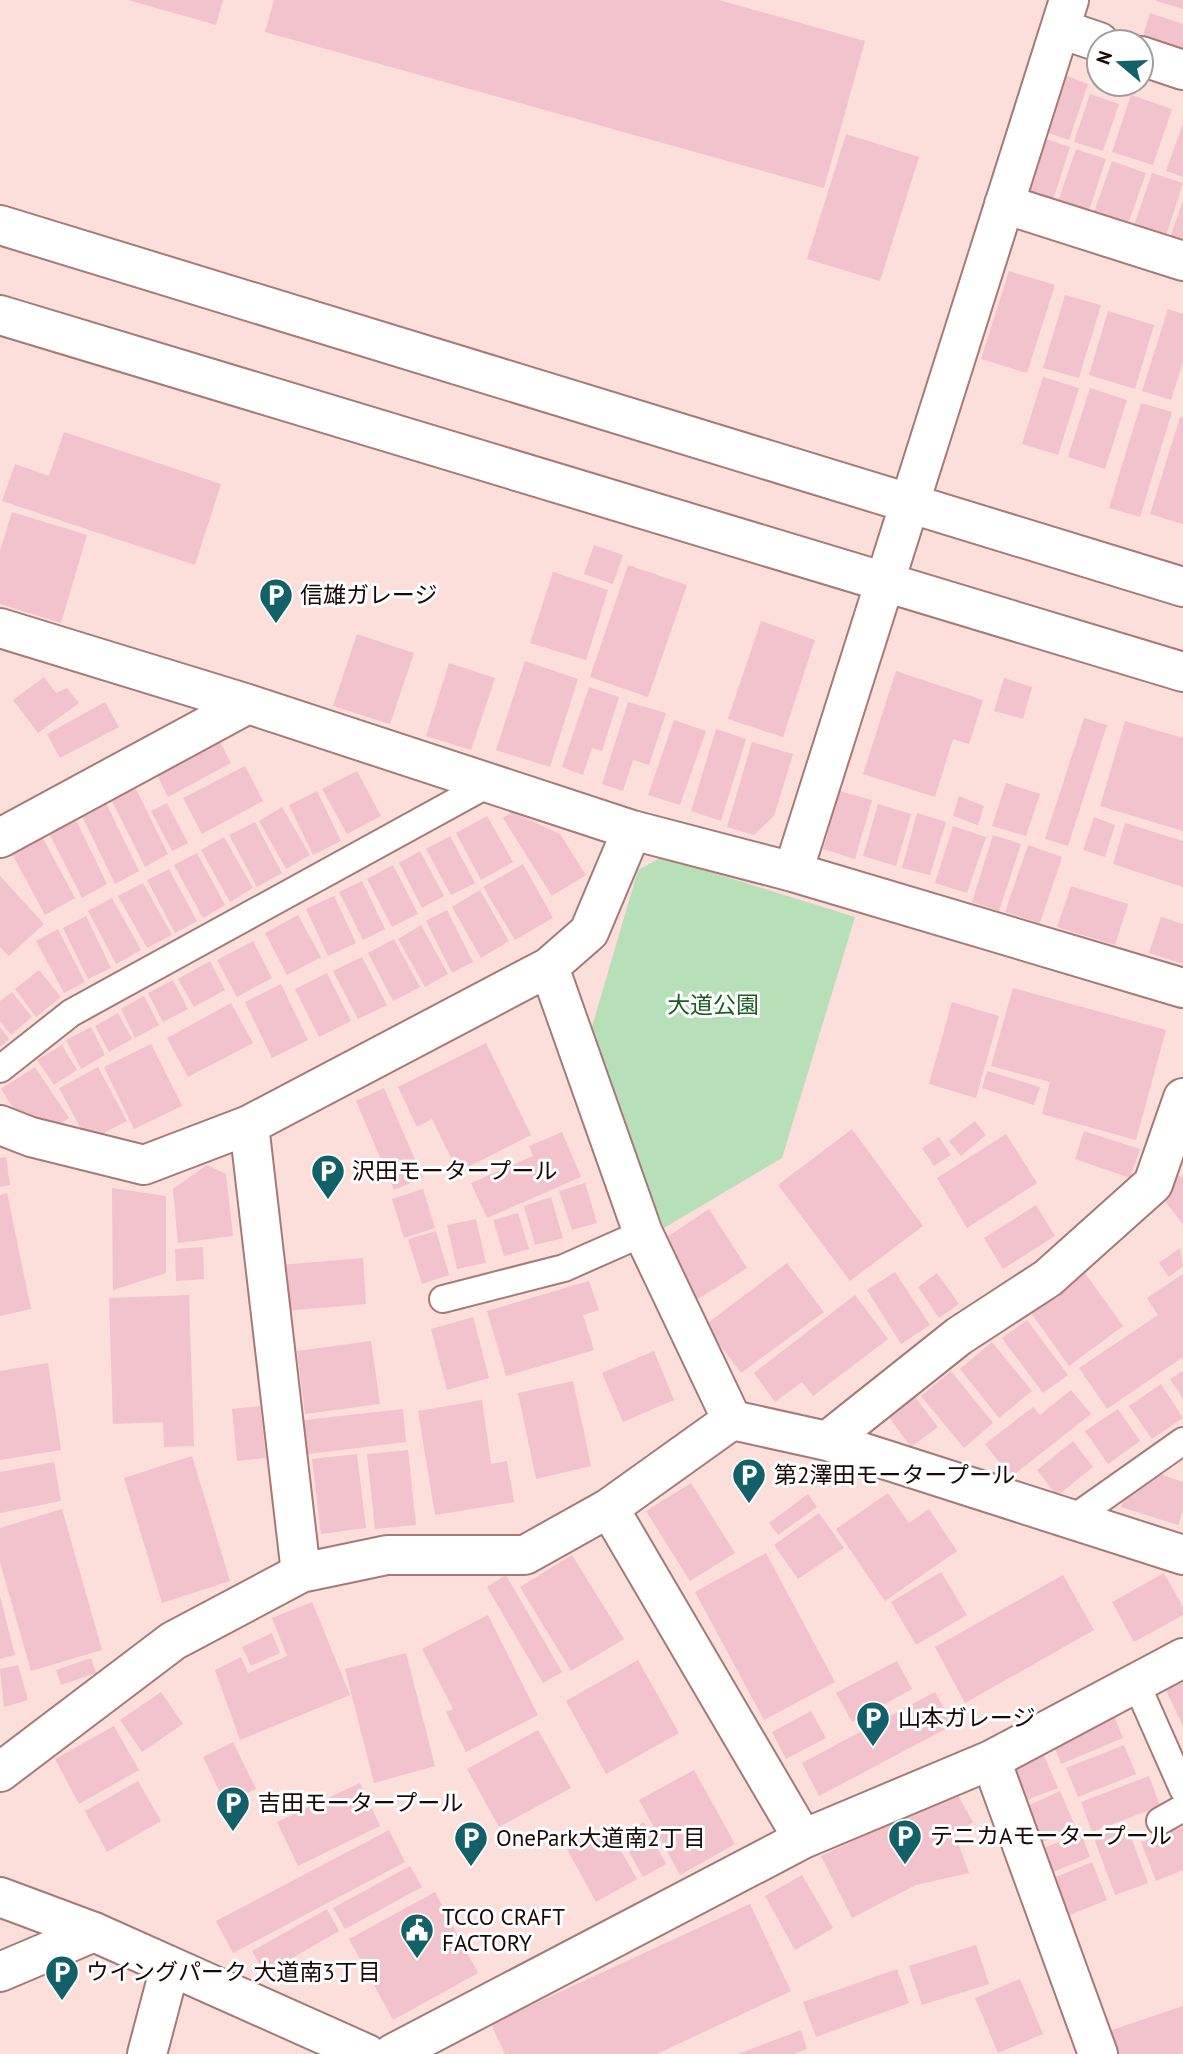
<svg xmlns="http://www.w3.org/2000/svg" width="1183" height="2054" font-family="'PT Sans','Noto Sans JP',sans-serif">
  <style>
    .green { fill: #b8e0b8 }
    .building { fill: #f2c3cc }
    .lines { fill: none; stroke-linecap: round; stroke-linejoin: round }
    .lane-casing { stroke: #a67a76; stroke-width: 30 }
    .street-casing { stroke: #a67a76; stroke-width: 42 }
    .secondary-casing { stroke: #a67a76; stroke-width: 42 }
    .lane { stroke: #fff; stroke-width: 26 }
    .street { stroke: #fff; stroke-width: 38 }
    .secondary { stroke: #fff; stroke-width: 38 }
    .labels { text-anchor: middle; stroke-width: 6; stroke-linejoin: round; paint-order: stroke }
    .poi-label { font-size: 23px; fill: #180807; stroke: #fff; text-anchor: start }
    .park-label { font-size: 23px; fill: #185e21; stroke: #fff }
  </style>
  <rect width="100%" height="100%" fill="#fcdedb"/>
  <path class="green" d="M662,857L855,917L782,1158L664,1228L589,1037L638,870Z"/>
  <path class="building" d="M128,0H223L216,25Z
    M274,0H719L865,41L824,188L265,32Z
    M1156,0H1183V9L1156,1Z
    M1150,13L1183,24V52L1142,39Z
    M1059,73L1088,84L1069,140L1040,130Z
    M1090,94L1119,104L1103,151L1074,142Z
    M1131,95L1172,109L1153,165L1112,152Z
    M1183,123V177L1166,171Z
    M846,134L919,157L880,281L807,259Z
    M1033,135L1070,147L1052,203L1035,197L1018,182Z
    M1076,149L1106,159L1088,214L1057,204Z
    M1112,161L1146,173L1127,227L1093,215Z
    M1152,173L1183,183L1165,239L1133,228Z
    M1183,201V242L1170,237Z
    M1009,271L1055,285L1027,373L981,359Z
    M1065,295L1101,305L1079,378L1043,368Z
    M1168,309L1183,314V362L1171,400L1142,391Z
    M1108,311L1154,325L1135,389L1089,375Z
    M1043,377L1079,388L1058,455L1022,444Z
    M1090,388L1127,400L1105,469L1068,457Z
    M1141,403L1172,412L1140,517L1109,508Z
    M1180,417L1183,418V524L1150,514Z
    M64,432L221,484L195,565L2,501L15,464L49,476Z
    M12,512L87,535L61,623L0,604V551Z
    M594,545L623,555L613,584L584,574Z
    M628,565L687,585L648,697L590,677Z
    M553,572L608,590L586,660L530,643Z
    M761,621L815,640L783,737L728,719Z
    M357,634L414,653L390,724L333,706Z
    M525,661L578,679L550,767L496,750Z
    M449,663L495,678L471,750L426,736Z
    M896,671L983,700L969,744L953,739L935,797L863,774Z
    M44,677L56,693L67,688L79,703L38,733L13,700Z
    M1004,678L1032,687L1023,719L994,711Z
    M589,687L619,697L602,751L592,748L583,775L562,767Z
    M105,702L119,727L60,758L47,734Z
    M628,702L666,713L649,765L633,760L623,791L602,784Z
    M1084,718L1107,725L1068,846L1045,839Z
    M674,720L706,731L680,805L648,795Z
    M1125,721L1183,738V831L1100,806Z
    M716,729L746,739L721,821L691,811Z
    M217,736L231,763L168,797L154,769Z
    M752,742L793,754L774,816L754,835L727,827Z
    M245,766L263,801L202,834L183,798Z
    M357,771L381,816L347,834L322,789Z
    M1006,783L1040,794L1026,836L992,826Z
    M134,785L168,854L145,867L110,797Z
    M317,791L341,841L313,855L289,805Z
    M840,791L872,800L855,859L823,849Z
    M959,796L984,806L978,825L953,816Z
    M104,799L139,871L115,884L80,812Z
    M167,803L188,843L172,851L151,811Z
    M878,804L911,814L896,866L863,856Z
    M282,807L310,855L286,869L259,821Z
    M512,812L560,834L586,875L552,896L503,818Z
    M917,813L946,822L930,875L902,868Z
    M74,816L107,884L82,898L47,829Z
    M487,816L513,862L481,880L456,833Z
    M1094,817L1115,825L1105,857L1083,850Z
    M255,822L282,873L257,887L229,835Z
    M1125,823L1183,841V887L1113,864Z
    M953,826L986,837L967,893L935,883Z
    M40,833L75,898L45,915L10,850Z
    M993,835L1021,844L999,911L972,902Z
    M450,836L475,883L451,895L426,849Z
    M224,837L253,888L230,902L201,850Z
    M1028,845L1062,857L1040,923L1005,912Z
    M420,851L444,896L422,908L399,863Z
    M197,853L225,905L203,918L174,865Z
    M523,864L553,918L515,940L483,887Z
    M393,865L418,914L392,927L367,879Z
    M169,869L197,921L175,933L147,880Z
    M0,876L44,924L9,956L0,947Z
    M362,881L385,929L363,940L339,892Z
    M143,883L172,935L147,948L118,896Z
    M1071,886L1128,904L1115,945L1057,927Z
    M480,890L509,941L481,958L452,907Z
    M334,896L356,943L328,956L306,909Z
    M112,898L141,950L116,964L88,911Z
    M447,910L473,962L452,973L426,921Z
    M298,915L321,957L287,975L265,933Z
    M86,916L111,968L88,979L63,928Z
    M1161,917L1183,924V964L1149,953Z
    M421,925L448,974L425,987L398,939Z
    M58,929L85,982L64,993L36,941Z
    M394,939L420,987L393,1001L368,953Z
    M253,941L272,978L237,997L217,960Z
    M362,957L387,1005L358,1019L333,971Z
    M210,961L225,990L194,1007L178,979Z
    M39,970L61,997L36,1017L15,989Z
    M327,973L351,1021L319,1037L295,989Z
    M173,980L188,1009L163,1022L148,993Z
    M281,984L308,1040L272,1058L245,1002Z
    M1013,988L1166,1030L1136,1140L1042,1114L1050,1082L991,1066Z
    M12,992L32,1017L11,1035L0,1021V1001Z
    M144,996L159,1025L135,1038L121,1009Z
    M952,1002L999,1016L976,1098L929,1084Z
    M231,1003L253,1043L188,1077L167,1038Z
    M118,1013L132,1039L109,1052L95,1026Z
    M0,1027L9,1039L0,1047Z
    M91,1027L105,1055L81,1069L66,1040Z
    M486,1043L531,1135L458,1172L432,1119L417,1127L398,1087Z
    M151,1044L182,1106L134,1129L104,1067Z
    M62,1045L77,1070L54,1085L37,1060Z
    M35,1067L69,1118L51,1129L21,1120L1,1089Z
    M98,1067L127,1121L102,1134L82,1131L59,1088Z
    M987,1071L1040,1087L1034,1105L982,1088Z
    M384,1088L423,1178L394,1190L356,1101Z
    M975,1121L986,1135L961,1156L949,1141Z
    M852,1129L923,1226L850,1281L778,1185Z
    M1084,1131L1140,1149L1130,1178L1075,1159Z
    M562,1132L581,1177L487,1218L471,1183L533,1156L529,1146Z
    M1006,1134L1037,1183L967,1228L937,1178Z
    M939,1137L951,1155L934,1166L922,1148Z
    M6,1157L10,1185L0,1187V1158Z
    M207,1165L226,1174L233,1236L178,1243L173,1189Z
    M1168,1172L1183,1177V1224L1161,1196Z
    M585,1183L597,1223L572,1230L559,1191Z
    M112,1188L166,1196V1273L113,1290Z
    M423,1189L435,1228L404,1238L392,1199Z
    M7,1193L31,1309L0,1316V1195Z
    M551,1197L563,1238L535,1245L524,1206Z
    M1036,1205L1055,1236L1003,1269L984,1238Z
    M709,1209L747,1268L695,1301L658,1243Z
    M518,1213L529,1249L504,1256L493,1220Z
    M476,1219L486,1263L457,1269L447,1225Z
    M436,1231L449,1275L422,1284L408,1239Z
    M203,1247L204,1279L176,1281L175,1249Z
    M1180,1248L1183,1266L1169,1277L1159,1263Z
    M363,1258L366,1304L285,1311L280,1265Z
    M787,1263L824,1312L741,1373L705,1325Z
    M1080,1266L1123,1326L1069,1366L1026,1306Z
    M895,1272L930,1325L901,1344L867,1290Z
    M937,1273L959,1304L939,1318L918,1287Z
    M1183,1274V1357L1107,1409L1079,1368L1158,1315L1147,1298Z
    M589,1281L599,1310L583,1315L594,1350L506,1376L487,1311Z
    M189,1295L194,1446L164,1447L163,1422L113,1424L109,1298Z
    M855,1295L888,1339L813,1396L802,1382L775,1402L754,1373Z
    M473,1317L489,1378L447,1390L431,1329Z
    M1027,1320L1068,1375L1043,1393L1002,1338Z
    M371,1341L380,1404L305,1414L297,1351Z
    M992,1342L1032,1391L999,1418L960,1369Z
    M654,1351L674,1400L623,1422L602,1373Z
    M48,1363L61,1450L0,1460V1371Z
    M951,1371L993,1423L964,1448L921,1396Z
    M1183,1371V1399L1170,1379Z
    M573,1381L591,1466L536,1479L518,1393Z
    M1161,1384L1183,1418L1152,1439L1129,1406Z
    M1071,1390L1091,1414L1011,1477L985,1444L1033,1407L1040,1415Z
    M911,1392L938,1427L911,1447L885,1412Z
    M482,1400L491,1464L507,1461L514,1502L435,1515L418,1411Z
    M260,1406L266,1458L237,1461L232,1409Z
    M403,1409L406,1442L308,1454L304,1420Z
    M1118,1409L1140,1441L1108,1464L1085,1431Z
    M1073,1441L1093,1467L1057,1496L1037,1470Z
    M408,1450L416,1525L375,1529L367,1454Z
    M357,1454L366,1528L321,1534L312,1459Z
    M192,1456L230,1581L162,1603L124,1478Z
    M54,1462L61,1501L0,1513V1472Z
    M1157,1473L1183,1482V1511L1178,1525L1121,1507L1126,1492Z
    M691,1483L735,1553L690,1581L646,1511Z
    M888,1493L909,1523L929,1509L957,1551L885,1601L836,1529Z
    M808,1494L817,1507L778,1535L769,1523Z
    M62,1509L102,1650L31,1671L0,1562V1528Z
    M819,1513L844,1548L798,1579L774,1545Z
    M766,1553L835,1682L764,1720L695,1592Z
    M572,1555L624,1639L571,1671L520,1587Z
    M941,1572L967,1615L916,1645L891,1602Z
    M1164,1573L1183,1607V1615L1134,1642L1112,1602Z
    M506,1575L562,1672L543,1683L487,1587Z
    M1063,1575L1094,1630L965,1703L935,1647Z
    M0,1596L15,1655L0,1659Z
    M312,1602L350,1695L240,1740L215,1670L241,1657L248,1673L287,1656L272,1618Z
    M488,1615L538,1715L466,1752L446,1712L453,1709L422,1649Z
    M272,1633L280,1653L251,1666L242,1647Z
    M406,1653L435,1766L374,1783L345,1669Z
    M91,1658L96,1673L61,1685L56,1670Z
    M638,1660L679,1733L606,1774L566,1701Z
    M897,1661L912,1689L852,1722L836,1693Z
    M18,1665L28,1700L4,1707L0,1669Z
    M1183,1682V1726L1166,1690Z
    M161,1692L183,1724L142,1752L120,1720Z
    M935,1692L953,1725L819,1796L802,1763Z
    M811,1711L826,1738L786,1759L772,1732Z
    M1114,1716L1123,1738L1061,1764L1052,1741Z
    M114,1726L139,1770L79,1804L55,1759Z
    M538,1730L571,1788L499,1827L467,1769Z
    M233,1742L256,1789L225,1803L203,1757Z
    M1124,1745L1136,1774L1078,1797L1066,1768Z
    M1042,1751L1058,1788L1019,1803L1004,1767Z
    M694,1770L735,1844L680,1875L639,1800Z
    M1149,1776L1160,1806L1092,1832L1081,1802Z
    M138,1781L161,1821L107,1852L85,1811Z
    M360,1783L380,1826L298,1866L277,1822Z
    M1060,1791L1076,1828L1036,1845L1021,1809Z
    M956,1792L973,1822L955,1835L969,1873L916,1885L852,1918L821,1856Z
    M644,1822L666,1864L643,1877L620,1836Z
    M607,1826L637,1879L596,1902L567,1849Z
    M1127,1826L1148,1883L1115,1895L1094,1838Z
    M1183,1827V1870L1156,1881L1141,1842Z
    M389,1830L405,1862L233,1953L216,1921Z
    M1081,1833L1090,1857L1043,1876L1034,1852Z
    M1092,1862L1107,1900L1060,1919L1044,1882Z
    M410,1866L422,1887L345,1929L333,1908Z
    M802,1875L833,1928L795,1950L765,1896Z
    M435,1892L478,1973L393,2020L349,1939Z
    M750,1904L791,1991L657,2054H505L491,2024Z
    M327,1909L339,1931L265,1974L252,1951Z
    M976,1945L989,1984L922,2005L909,1966Z
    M897,1969L909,2003L816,2037L803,2002Z
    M1020,1979L1043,2034L998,2053L975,1998Z
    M1183,2006V2054H1117L1109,2031Z
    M801,2030L807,2049L795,2054H738Z"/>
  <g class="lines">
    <g class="lane-casing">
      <path id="lane" d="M0,1069L71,1013L488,784
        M443,1299L564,1268L643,1233
        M1071,1520L1183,1441
        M1136,1683L1183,1789
        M1160,1821L1183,1808"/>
    </g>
    <g class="street-casing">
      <path id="street" d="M1061,29L1099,42
        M1141,56L1183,70
        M1004,204L1183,261
        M0,225L1183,587
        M0,315L1183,672
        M0,628L248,704L632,830L793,872L1183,988
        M0,838L248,704
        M793,872L1069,0
        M549,967L643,1233L732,1420
        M0,1125L31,1137L144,1165L249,1125L549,967L589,932L632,830
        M249,1125L301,1573
        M827,1441L959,1336L1048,1278L1153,1184L1183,1098
        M609,1508L803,1839
        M991,1760L1098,2054
        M0,1772L173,1641L301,1573L387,1555H525L609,1508L732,1420L827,1441L1183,1555
        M0,1972L94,1932
        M147,2054L170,1967
        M392,2054L803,1839L991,1760L1183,1658"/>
    </g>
    <g class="secondary-casing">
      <path id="secondary" d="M0,1897L94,1932L367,2054"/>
    </g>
    <use href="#lane" class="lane"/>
    <use href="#street" class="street"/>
    <use href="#secondary" class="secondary"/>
  </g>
  <defs>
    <g id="parking-pin" transform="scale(1.75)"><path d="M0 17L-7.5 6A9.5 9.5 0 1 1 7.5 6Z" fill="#126169" stroke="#fff"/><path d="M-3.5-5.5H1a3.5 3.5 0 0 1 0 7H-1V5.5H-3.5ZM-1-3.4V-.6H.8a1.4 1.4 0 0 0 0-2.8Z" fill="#fff"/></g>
    <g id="civic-pin" transform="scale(1.75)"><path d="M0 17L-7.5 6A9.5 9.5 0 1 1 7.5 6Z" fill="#126169" stroke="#fff"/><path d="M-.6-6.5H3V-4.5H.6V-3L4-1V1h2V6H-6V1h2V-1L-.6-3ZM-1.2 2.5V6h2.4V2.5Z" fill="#fff"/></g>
  </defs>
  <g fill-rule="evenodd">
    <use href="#parking-pin" x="276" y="595"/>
    <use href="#parking-pin" x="328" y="1171"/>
    <use href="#parking-pin" x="749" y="1475"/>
    <use href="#parking-pin" x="873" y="1718"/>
    <use href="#parking-pin" x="233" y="1803"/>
    <use href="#parking-pin" x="905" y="1836"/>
    <use href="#parking-pin" x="471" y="1838"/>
    <use href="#civic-pin" x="417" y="1930"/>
    <use href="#parking-pin" x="62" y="1972"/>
  </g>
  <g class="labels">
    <g class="poi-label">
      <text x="300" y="603">信雄ガレージ</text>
      <text x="352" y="1179">沢田モータープール</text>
      <text x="774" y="1483">第2澤田モータープール</text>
      <text x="898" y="1726">山本ガレージ</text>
      <text x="258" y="1811">吉田モータープール</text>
      <text x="930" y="1844">テニカAモータープール</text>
      <text x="496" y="1846">OnePark大道南2丁目</text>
      <text x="442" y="1925">TCCO CRAFT<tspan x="442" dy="26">FACTORY</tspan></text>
      <text x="86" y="1980">ウイングパーク 大道南3丁目</text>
    </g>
    <g class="park-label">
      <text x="713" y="1013">大道公園</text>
    </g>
  </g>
  <g transform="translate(1120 63) rotate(289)"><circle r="33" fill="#ffffff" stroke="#a39c9c" stroke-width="2"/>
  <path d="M0-5L12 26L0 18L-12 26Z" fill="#126169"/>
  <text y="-10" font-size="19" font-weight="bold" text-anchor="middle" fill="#180807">N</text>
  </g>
</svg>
